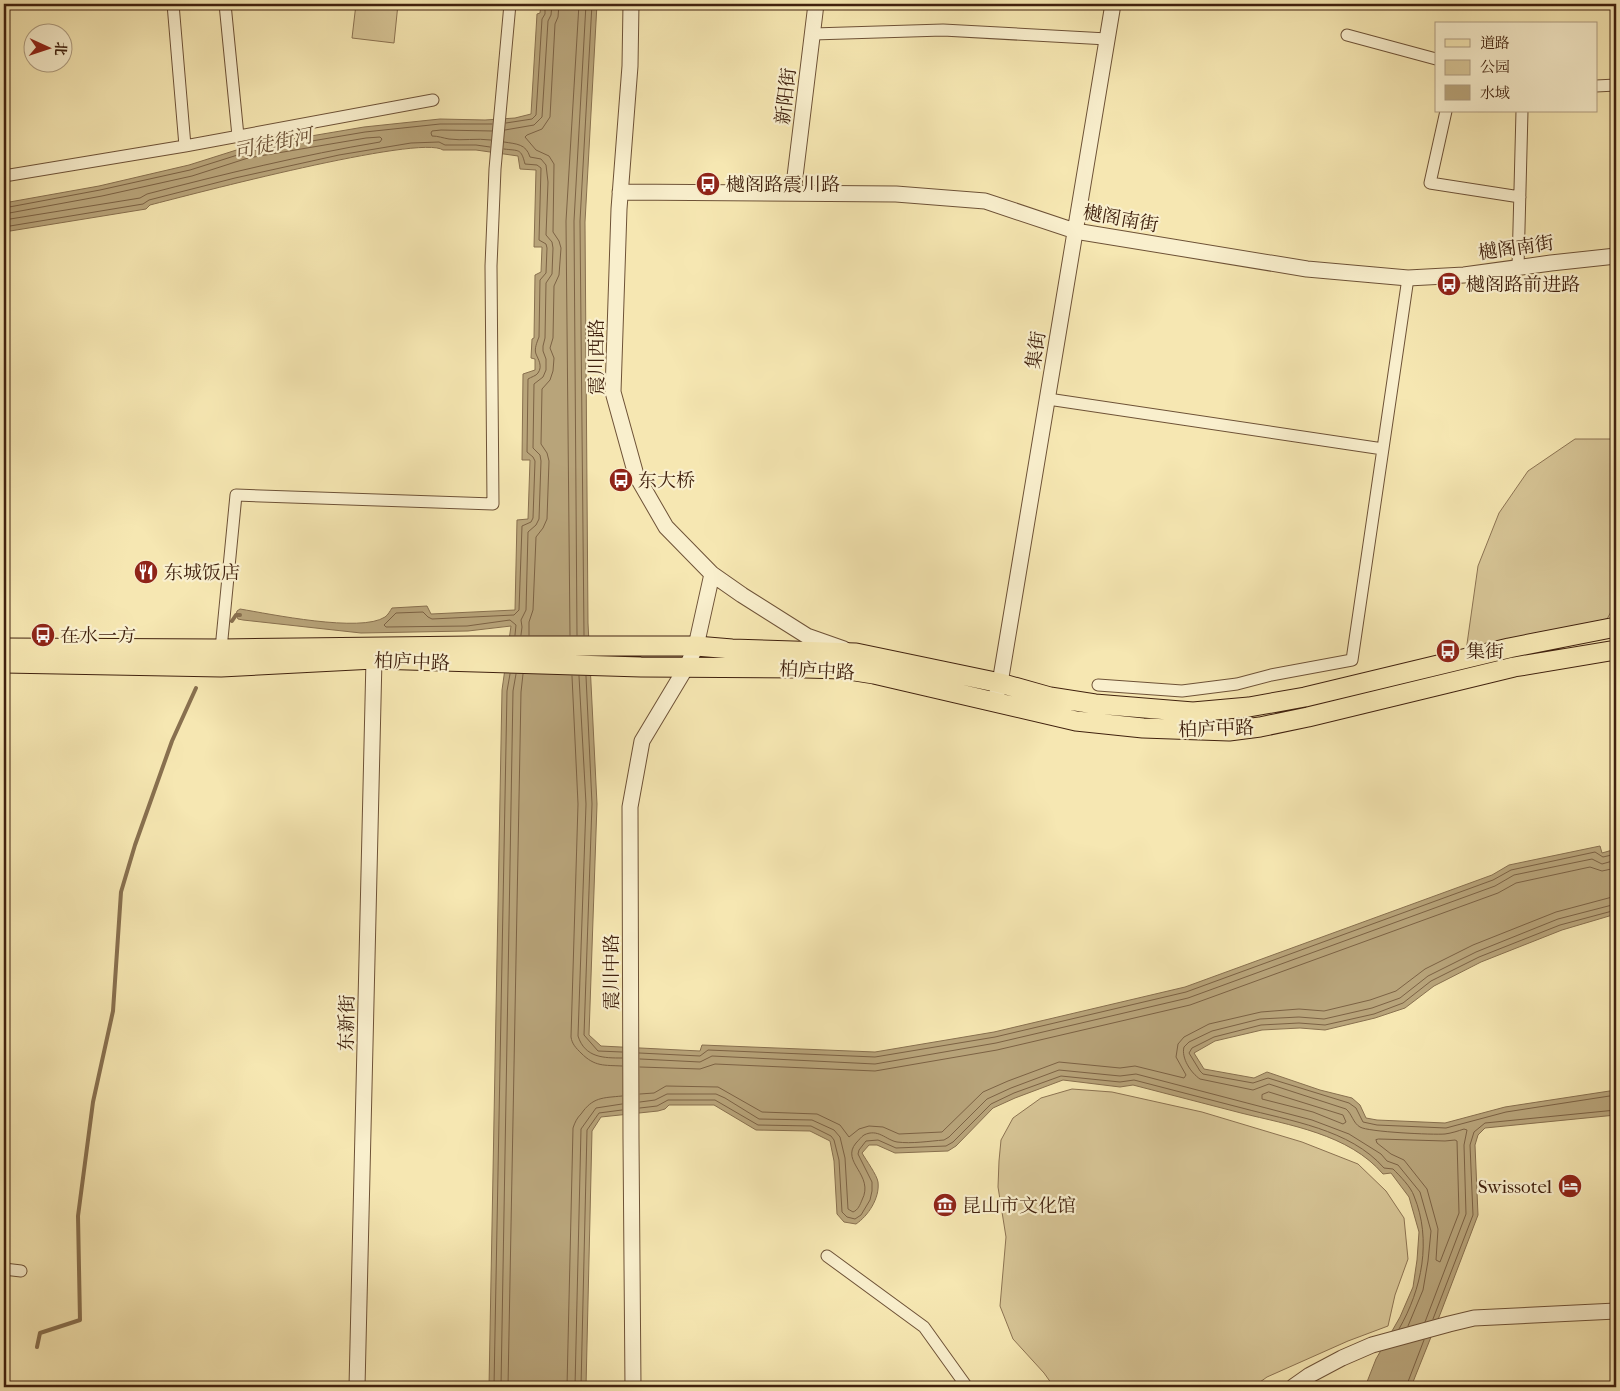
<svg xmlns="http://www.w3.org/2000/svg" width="1620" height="1391" font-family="'IM FELL French Canon','Noto Serif SC',serif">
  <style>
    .green { fill: #d7c596; stroke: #8c7352 }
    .water { fill: #b8a47a; stroke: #88704f }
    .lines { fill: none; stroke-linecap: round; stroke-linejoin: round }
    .shore { stroke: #7c6244; stroke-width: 1 }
    .stream { stroke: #88704f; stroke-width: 4 }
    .minor-casing { stroke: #6e5237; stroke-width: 13 }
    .tertiary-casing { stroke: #6e5237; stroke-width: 17 }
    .primary-casing { stroke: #40210e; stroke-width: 21 }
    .minor { stroke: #f9efcd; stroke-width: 11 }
    .tertiary { stroke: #f9efcd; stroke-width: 15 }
    .primary { stroke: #f6e7b2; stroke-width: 19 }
    .labels { text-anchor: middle; stroke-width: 4.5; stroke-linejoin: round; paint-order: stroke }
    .street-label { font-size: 19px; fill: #40210e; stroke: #f9efcd }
    .poi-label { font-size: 19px; fill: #40210e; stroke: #f9efcd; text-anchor: start }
    .water-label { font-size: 20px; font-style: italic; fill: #6a4f34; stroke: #f9efcd }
  </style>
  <rect width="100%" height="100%" fill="#f6e7b2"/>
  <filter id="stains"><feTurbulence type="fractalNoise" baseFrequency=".004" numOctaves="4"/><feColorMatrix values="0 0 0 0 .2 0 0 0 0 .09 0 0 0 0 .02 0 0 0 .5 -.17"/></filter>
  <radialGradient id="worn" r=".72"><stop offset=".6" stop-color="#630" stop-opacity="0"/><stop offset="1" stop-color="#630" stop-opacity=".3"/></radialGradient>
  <path class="green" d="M356,4H398L394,43L352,38Z
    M1575,439H1616V603L1607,619L1466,651L1478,566L1499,513L1528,471Z
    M1072,1089L1112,1092L1202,1112L1302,1142L1358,1164L1386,1191L1404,1218L1408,1259L1395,1295L1388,1326L1348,1341L1267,1377L1253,1387H1054L1044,1373L1013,1339L1000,1306L1006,1237L998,1187L999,1161L1001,1140L1013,1118L1041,1098Z"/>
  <path class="water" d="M541,4H597L585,222L588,623L597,804L589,1035L601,1046L700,1051L702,1045L875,1052L994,1032L1185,987L1492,875L1509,865L1600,846L1602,853L1616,849V914L1562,930L1481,962L1434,986L1405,1008L1375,1018L1325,1030L1300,1028L1262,1030L1215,1041L1194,1053L1204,1069L1254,1078L1267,1072L1320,1090L1352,1098L1360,1105L1366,1118L1377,1120L1445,1123L1505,1107L1616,1090V1115L1485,1128L1478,1135L1475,1145L1478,1215L1441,1312L1411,1387H1365L1376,1359L1400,1317L1413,1287L1417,1260L1419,1232L1409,1197L1391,1173L1383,1174C1349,1134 1289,1125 1241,1113C1205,1104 1169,1094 1133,1085L1120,1087L1063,1080L1015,1098L993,1108L956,1146L948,1151L895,1153L877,1145H869L862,1153C866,1160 877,1175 878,1182C880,1198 868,1216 856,1224L844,1222L837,1214L834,1161L830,1141L810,1131L756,1130L714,1105H669L665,1109L658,1111L601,1117L592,1131L586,1387H489L502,690L511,626L468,631L361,633L243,620L238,619L236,615L237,611L240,609C270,614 361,633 385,617C388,615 390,611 392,608L427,606L431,614L515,610L517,520L528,519L530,460H522L523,374L535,370V359L531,358L532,339L534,338L535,275L541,272L542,247H534L536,170L520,169L518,156L476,150H443C420,134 189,195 150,205L146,209L4,232V203L99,186L189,165L246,147L364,127L440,119L485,120L515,118L531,114L537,14L540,13Z"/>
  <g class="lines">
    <path class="shore" d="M506,123L532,119L536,115L542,19L545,14V4
      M505,130L534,125L542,117L548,21L551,15L552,4
      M491,140C477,138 462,141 449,139C443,138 438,136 432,136L431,133L432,131L441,130L492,131
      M504,142C517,144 526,144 530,157L541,159L546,165L548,182L546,235L552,242L553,248L552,274L546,283L545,338L543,346V351L546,359V370L543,377L534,384L533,448L540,455L541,461L539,519L536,525L528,532L526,610L521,620L522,627L521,635
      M504,149C519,151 521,148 525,164L537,165L541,168L539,240L546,244L547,248L546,273L540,280L539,337C537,342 534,349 536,354C538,359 543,366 538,373C536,376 531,377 528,379L527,452L533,457L535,461L533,518L531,522L522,526L519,610L514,615L432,619L428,617L423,612L396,613L384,625L386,627L467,626L510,620L516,625L515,635
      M4,208L100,190L190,170L247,152L365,132L440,124H492
      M4,214L102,196L192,176L248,158L366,138L380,137L382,139L380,142C302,155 224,174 147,194L140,198L4,220
      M4,227L143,204L149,200L235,178L339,155L411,143L439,142L445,145H476L490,147
      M529,635V622L533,610L536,537L543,528L547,519L549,461L547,453L541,444L542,389L550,380L553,371L554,358L550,348L553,338L554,286L559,275L561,248L559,241L553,232L554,164L549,156L536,150L525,137L527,135L542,129L550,117L555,24L558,17L559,4
      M570,635L566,221L579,4
      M577,635L574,221L586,4
      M584,635L580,221L592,4
      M572,676L578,804L571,1037C572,1044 576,1048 581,1053C595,1067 604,1065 622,1066
      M579,676L586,804L578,1036C585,1058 604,1058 622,1058
      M586,676L592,804L584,1035L598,1051L622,1052
      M1616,910L1560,925L1479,957L1431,981L1403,1003L1374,1014L1325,1025L1299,1023L1261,1025L1214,1037L1192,1048L1189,1053L1200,1071L1203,1074L1253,1083L1268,1078L1349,1103L1356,1108L1363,1122L1377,1125L1446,1128L1506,1112L1616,1095
      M639,1053L700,1056L708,1050L875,1057L995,1037L1186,992L1493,880L1511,870L1595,852L1603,857L1616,854
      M640,1059L700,1062L712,1056L875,1064L996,1043L1188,998L1495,886L1514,875L1592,859L1602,864L1616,860
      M640,1067L700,1069L715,1064L875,1071L997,1050L1190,1005L1498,893L1516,883L1590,867L1602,871L1616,868
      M1269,1092L1343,1115L1346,1122L1343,1124L1313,1112L1262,1099V1095Z
      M640,1094L654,1093L666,1086L718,1087L762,1112L817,1114L840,1125L849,1137L859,1129L869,1126L883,1127L899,1134L942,1132L983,1092L1008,1081L1059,1062L1120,1068L1135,1066L1184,1078L1186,1075L1176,1057L1178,1044L1184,1037L1209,1024L1261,1012L1299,1009L1324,1011L1370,1000L1396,991L1425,969L1473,945L1556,912L1616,896
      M640,1102L655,1100L667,1094H716L725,1098L759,1119L812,1120L834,1130L840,1137L845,1158L848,1209L853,1212C858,1210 860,1205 862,1200C875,1175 840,1162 856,1143C859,1140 861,1137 864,1135C878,1128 886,1140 897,1142C912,1144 930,1141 944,1140L949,1137L987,1099L1011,1088L1059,1070L1120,1076L1136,1074L1312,1120L1349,1134L1381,1154L1387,1161L1398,1165L1420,1192L1431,1231L1428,1261L1423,1290L1408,1326
      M640,1108L657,1106L668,1100H715L758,1125L811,1126L831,1136L834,1140L839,1160L842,1212L847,1217L855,1219L861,1215L870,1200L872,1191V1182L858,1154L859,1150L866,1141L878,1140L896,1148L946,1146L953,1142L991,1104L1014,1093L1061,1076L1120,1082L1134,1080C1170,1089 1206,1099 1242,1108C1290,1121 1350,1129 1384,1168L1393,1169C1400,1176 1411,1187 1414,1196C1432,1240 1422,1289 1399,1329
      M1379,1139L1445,1141L1455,1140L1457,1141L1459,1213L1440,1262L1436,1260L1438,1229L1427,1189L1404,1160L1391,1154L1377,1143L1376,1140Z
      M1433,1319L1473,1215L1470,1145L1474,1132L1485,1123L1616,1110
      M1425,1322L1466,1214L1464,1145L1467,1130L1464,1129C1458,1131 1452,1133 1445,1134C1433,1135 1368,1132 1360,1127C1353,1123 1352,1114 1346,1109L1269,1084L1253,1090L1200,1079C1191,1073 1181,1058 1184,1047L1189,1042L1212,1031L1260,1019L1299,1017L1324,1019L1372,1008L1400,998L1428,976L1476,952L1558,919L1616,904
      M494,1387L507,691L510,674
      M501,1387L513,691L516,674
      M508,1387L521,692L523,674
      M567,1387L573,1128C575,1122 577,1118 581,1114C593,1097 602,1098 622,1096
      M575,1387L581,1129L596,1108L622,1104
      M581,1387L587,1130L599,1113L622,1110
      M1406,1387L1424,1340"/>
    <path class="stream" d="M232,621L236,615H240
      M37,1347L40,1333L80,1320L78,1216L93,1102L113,1011L121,892L135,845L172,741L196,688"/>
    <g class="minor-casing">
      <path id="minor" d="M225,4L238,136
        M813,34L943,30L1107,39
        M1347,35L1436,59
        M1596,86L1616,85
        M1446,111L1430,183L1520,197
        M185,146L433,100
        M4,176L185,146L173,4
        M1518,267L1522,111
        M1048,399L1383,449
        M221,649L236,495L493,504L491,266L495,169L510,4
        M1098,685L1182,691L1237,684L1271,675L1352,660L1408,278
        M827,1256L924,1327L967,1387
        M4,1269L21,1271"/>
    </g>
    <g class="tertiary-casing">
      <path id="tertiary" d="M631,4L630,66L619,209L613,392L636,475L666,527L712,574L742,595L807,636L844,649
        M620,192L896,194L985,201L1075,231L1307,269L1408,278L1464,275L1551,263L1616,256
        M793,193L816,4
        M997,693L1000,683L1113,4
        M357,1387L374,659
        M633,1387L631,1139L630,807L642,741L687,666L696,646L712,574
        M1293,1387L1310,1375L1342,1358L1372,1345L1449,1324L1474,1318L1616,1311"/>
    </g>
    <g class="primary-casing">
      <path id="primary" d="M4,648L221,649L472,646H696L732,649L856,653L1000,683L1050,697L1095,704L1193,712L1249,707L1305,697L1509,648L1616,627
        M4,663L221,667L374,659L641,667L805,668L842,669L874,674L1076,721L1143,728L1229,731L1260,727L1308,717L1514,667L1616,650"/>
    </g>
    <use href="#minor" class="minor"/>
    <use href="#tertiary" class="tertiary"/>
    <use href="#primary" class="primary"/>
  </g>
  <defs>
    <g id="bus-disc" transform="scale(1.25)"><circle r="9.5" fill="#8f2418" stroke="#f9efcd"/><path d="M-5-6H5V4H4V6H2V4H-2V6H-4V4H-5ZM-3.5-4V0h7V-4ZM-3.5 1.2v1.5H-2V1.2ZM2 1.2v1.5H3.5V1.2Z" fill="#fff"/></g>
    <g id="restaurant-disc" transform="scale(1.25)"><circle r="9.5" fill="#8f2418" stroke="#f9efcd"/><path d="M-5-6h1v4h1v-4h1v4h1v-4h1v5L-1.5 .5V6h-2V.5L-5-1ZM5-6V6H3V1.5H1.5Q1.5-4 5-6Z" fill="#fff"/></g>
    <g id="hotel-disc" transform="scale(1.25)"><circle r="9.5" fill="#8f2418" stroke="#f9efcd"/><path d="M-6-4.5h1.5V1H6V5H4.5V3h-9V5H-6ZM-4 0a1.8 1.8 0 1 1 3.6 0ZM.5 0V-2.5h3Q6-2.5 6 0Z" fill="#fff"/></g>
    <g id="museum-disc" transform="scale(1.25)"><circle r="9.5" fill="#8f2418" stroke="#f9efcd"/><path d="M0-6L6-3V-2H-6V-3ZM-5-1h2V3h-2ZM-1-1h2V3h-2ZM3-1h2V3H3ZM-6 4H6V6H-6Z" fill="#fff"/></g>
  </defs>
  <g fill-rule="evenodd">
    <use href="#bus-disc" x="708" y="184"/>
    <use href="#bus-disc" x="1449" y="284"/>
    <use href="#bus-disc" x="621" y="480"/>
    <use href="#restaurant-disc" x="146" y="572"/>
    <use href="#bus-disc" x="43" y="635"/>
    <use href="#bus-disc" x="1448" y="651"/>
    <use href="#hotel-disc" x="1570" y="1186"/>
    <use href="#museum-disc" x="945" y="1205"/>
  </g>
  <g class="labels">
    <g class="street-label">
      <text transform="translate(785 96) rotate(-83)" y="7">新阳街</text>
      <text transform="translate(1121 218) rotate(10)" y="7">樾阁南街</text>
      <text transform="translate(1516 247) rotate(-8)" y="7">樾阁南街</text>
      <text transform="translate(1035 350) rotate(-81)" y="7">集街</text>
      <text transform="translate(596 357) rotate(-90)" y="7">震川西路</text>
      <text transform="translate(412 661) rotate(2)" y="7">柏庐中路</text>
      <text transform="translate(817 670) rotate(3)" y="7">柏庐中路</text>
      <text transform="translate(1216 728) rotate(-2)" y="7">柏庐中路</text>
      <text transform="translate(611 972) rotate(-90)" y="7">震川中路</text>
      <text transform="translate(346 1023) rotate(-89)" y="7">东新街</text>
    </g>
    <g class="poi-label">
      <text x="726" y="191">樾阁路震川路</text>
      <text x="1466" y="291">樾阁路前进路</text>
      <text x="638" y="487">东大桥</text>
      <text x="164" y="579">东城饭店</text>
      <text x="60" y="642">在水一方</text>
      <text x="1466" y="658">集街</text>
      <text x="1552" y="1193" text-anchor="end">Swissotel</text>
      <text x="962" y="1212">昆山市文化馆</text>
    </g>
    <g class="water-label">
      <text transform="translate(273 143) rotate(-12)" y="7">司徒街河</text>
    </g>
  </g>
  <rect width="1620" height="1391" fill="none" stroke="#f6e7b2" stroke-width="20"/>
  <rect x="5" y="5" width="1610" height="1381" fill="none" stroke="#40210e" stroke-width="2.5"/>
  <rect x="10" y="10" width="1600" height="1371" fill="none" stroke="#40210e"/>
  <rect x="1435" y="22" width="162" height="90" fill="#f9efcd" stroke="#af9d81"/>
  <rect x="1445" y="39" width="25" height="8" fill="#f6e7b2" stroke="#af9d81"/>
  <text x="1480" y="48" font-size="15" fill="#40210e">道路</text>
  <rect x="1445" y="60" width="25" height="15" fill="#d7c596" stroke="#af9d81"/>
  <text x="1480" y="72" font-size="15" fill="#40210e">公园</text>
  <rect x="1445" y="85" width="25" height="15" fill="#b8a47a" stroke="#af9d81"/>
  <text x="1480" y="98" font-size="15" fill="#40210e">水域</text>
  <g transform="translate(48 48) rotate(93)"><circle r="24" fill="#f9efcd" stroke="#af9d81"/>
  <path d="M0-4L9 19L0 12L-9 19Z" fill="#8f2418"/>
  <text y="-8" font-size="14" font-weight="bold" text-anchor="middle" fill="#40210e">北</text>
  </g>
  <rect width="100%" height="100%" filter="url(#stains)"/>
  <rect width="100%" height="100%" fill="url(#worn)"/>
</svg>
